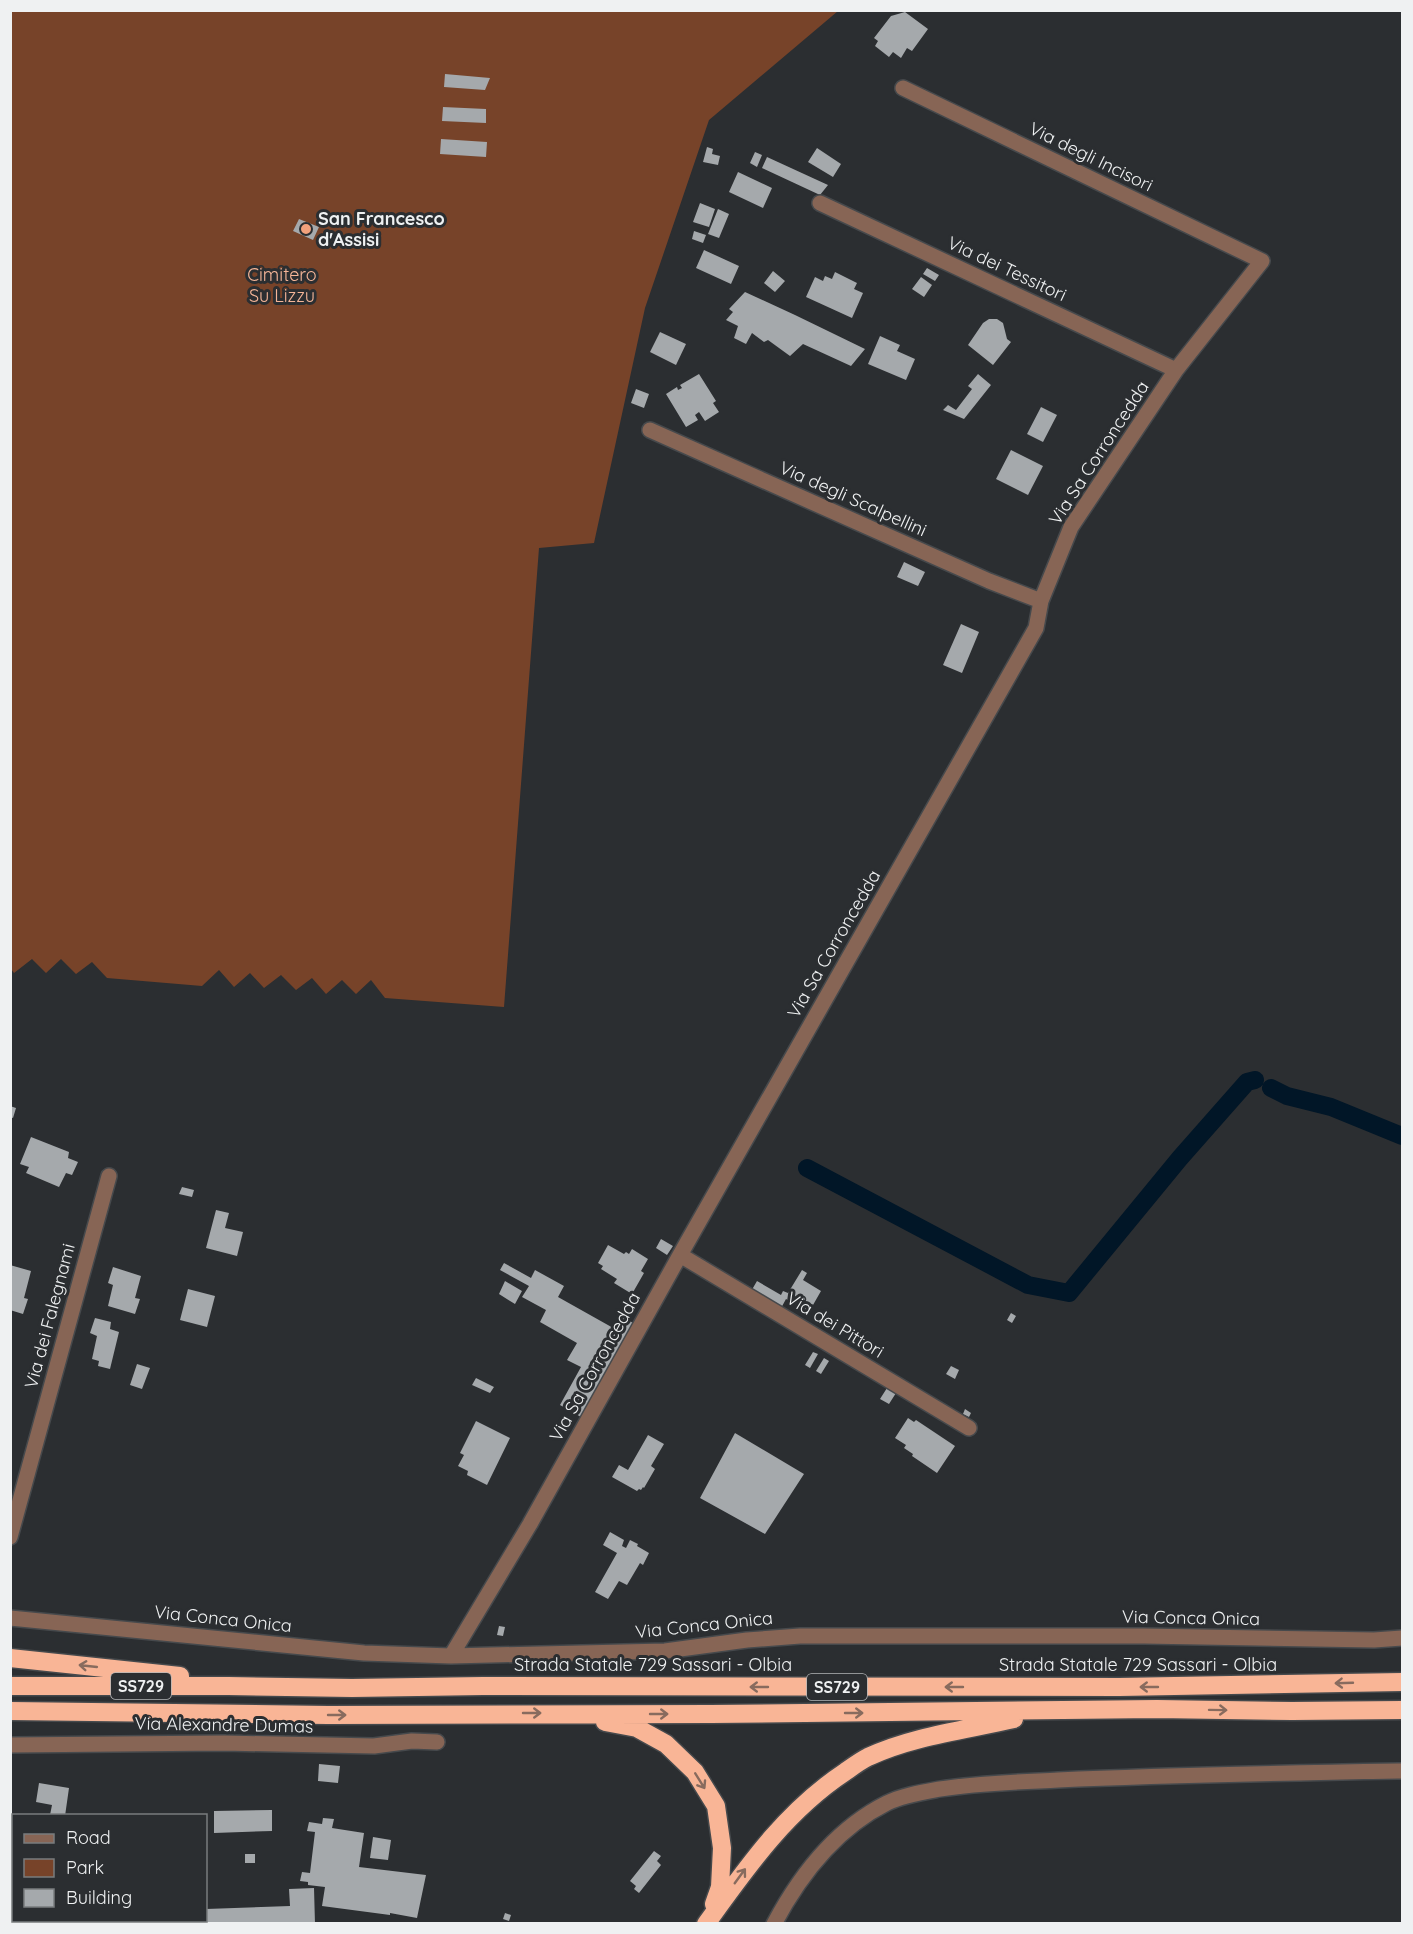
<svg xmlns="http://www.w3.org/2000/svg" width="1413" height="1934" font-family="Quicksand,sans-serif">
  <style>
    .green { fill: #774329 }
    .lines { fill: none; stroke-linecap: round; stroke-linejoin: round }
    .canal { stroke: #011627; stroke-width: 18 }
    .building { fill: #a5a9ac }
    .minor-casing { stroke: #46494c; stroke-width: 18 }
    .highway-casing { stroke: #46494c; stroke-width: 21 }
    .minor { stroke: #876555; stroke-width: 15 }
    .highway { stroke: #f9b596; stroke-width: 18 }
    .oneway { stroke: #886b5e }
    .poi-dot { fill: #f1a17c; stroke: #2b2e31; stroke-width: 2 }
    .labels { text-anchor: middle; stroke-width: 6; stroke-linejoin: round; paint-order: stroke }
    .shield { fill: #2b2e31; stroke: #b4b6b8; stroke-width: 1.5 }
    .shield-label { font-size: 16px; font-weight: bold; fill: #eff1f2 }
    .street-label { font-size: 18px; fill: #eff1f2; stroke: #2b2e31 }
    .poi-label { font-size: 18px; font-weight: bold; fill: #eff1f2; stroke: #2b2e31; text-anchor: start }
    .park-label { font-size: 18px; fill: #f6b698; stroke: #2b2e31 }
  </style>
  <rect width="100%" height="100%" fill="#2b2e31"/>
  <path class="green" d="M10,11H838L709,120L645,308L594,543L539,548L504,1007L385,998L371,980L356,994L342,980L326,994L312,978L296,990L281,975L264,988L250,973L234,987L219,970L202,986L107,978L92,962L76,974L61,959L46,973L32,959L14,973L11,969Z"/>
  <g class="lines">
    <path class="canal" d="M1271,1088L1287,1096L1331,1107L1402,1136
      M807,1168L1028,1285L1069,1293L1180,1158L1247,1082L1255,1080"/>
  </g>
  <path class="building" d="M905,12L928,29L912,51L907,48L901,58L893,52L889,57L875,46L878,41L874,38L891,16Z
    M445,74L490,78L485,90L444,87Z
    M443,107L486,109V123L442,121Z
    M441,139L487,142L486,157L440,154Z
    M707,147L713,149L712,154L720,156L718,165L703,162Z
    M817,148L841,164L833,177L808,162Z
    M755,152L762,155L757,167L750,163Z
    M767,157L828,185L820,195L762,168Z
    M738,172L772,188L763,208L729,192Z
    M700,203L715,209L709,227L693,222Z
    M718,209L729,214L719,238L708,234Z
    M299,219L319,227L313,240L293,231Z
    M694,231L706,235L703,243L692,239Z
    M704,250L739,266L731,284L696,268Z
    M927,268L939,275L935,281L923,274Z
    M773,271L785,281L775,292L764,283Z
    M835,272L857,283L854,289L863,293L852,318L806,297L815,277L823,281L825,276L832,279Z
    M921,277L932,285L924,297L912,289Z
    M745,292L795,315L865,349L851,366L803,344L790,356L768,340L764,342L752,333L746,344L734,338L738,326L726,320L733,312L729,309Z
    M989,319H997L1003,323L1007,339L1011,342L993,365L968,345L983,323Z
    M660,332L686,344L676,365L650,352Z
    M880,336L900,345L897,351L915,359L906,380L868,364Z
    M699,374L716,401L713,403L719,412L705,421L699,412L695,415L698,420L686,427L666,394L677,387L678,390L682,388L680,385Z
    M978,374L991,385L964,419L943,410L948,405L956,410L972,389L968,386Z
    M636,389L649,394L644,408L631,403Z
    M1041,407L1057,415L1043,442L1027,434Z
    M1011,450L1043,466L1028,495L996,479Z
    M904,562L925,572L918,586L897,577Z
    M961,624L979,632L962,673L943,665Z
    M10,1106L16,1108L13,1118L10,1117Z
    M31,1137L69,1152L68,1158L78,1162L72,1175L66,1173L59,1187L26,1173L29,1167L20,1164Z
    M182,1187L194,1190L192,1197L179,1194Z
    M216,1210L229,1213L225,1228L243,1232L237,1256L206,1248Z
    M661,1239L673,1246L667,1255L656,1248Z
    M608,1245L624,1254L626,1252L629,1254L632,1249L648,1259L641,1271L644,1273L632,1294L614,1283L617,1279L601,1269L603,1266L598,1263Z
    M504,1263L531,1278L535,1270L564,1286L558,1297L615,1329L622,1316L633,1323L581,1417L560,1405L581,1367L567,1360L577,1343L540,1322L546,1310L522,1297L529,1286L500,1270Z
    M10,1265L31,1271L24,1298L28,1299L23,1314L10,1310Z
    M113,1267L141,1276L135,1298L140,1299L135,1314L108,1306L113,1285L108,1283Z
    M802,1270L807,1273L803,1280L821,1291L809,1312L786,1299L780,1310L750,1293L757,1281L781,1295L783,1291L788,1293Z
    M505,1281L522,1291L515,1304L499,1294Z
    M188,1289L215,1296L207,1327L180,1320Z
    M1011,1313L1016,1316L1012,1323L1007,1320Z
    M95,1318L111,1322L110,1329L119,1332L110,1369L98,1366L99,1361L92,1359L97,1336L90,1333Z
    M813,1352L818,1354L810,1368L805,1365Z
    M824,1358L829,1361L821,1374L816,1371Z
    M137,1364L150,1368L142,1389L130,1385Z
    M951,1366L959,1370L955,1379L946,1374Z
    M476,1378L494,1387L490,1393L472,1385Z
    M887,1388L896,1393L889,1404L880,1399Z
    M965,1409L971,1413L969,1417L963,1414Z
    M908,1418L914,1422L916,1420L955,1446L937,1473L912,1456L913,1454L904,1448L906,1445L895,1438Z
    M476,1421L510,1438L487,1485L467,1475L468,1471L458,1466L464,1455L460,1453Z
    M735,1433L804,1474L765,1534L700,1498Z
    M648,1435L664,1444L651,1466L655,1469L644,1488L643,1487L641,1490L639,1489L637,1491L612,1477L619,1465L628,1470Z
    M610,1532L624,1540L622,1546L626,1548L630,1540L638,1544L637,1546L649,1553L643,1565L640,1563L627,1585L619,1581L608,1599L595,1592L617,1553L603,1545Z
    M499,1626L505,1627L503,1636L497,1635Z
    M319,1764L340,1766L338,1783L318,1781Z
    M39,1783L69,1788L65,1816L50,1815L52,1805L36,1802Z
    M272,1810V1831L214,1833V1811Z
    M323,1818L334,1819L332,1828L364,1833L359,1867L426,1875L417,1918L390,1913V1915L322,1906L325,1887L308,1885V1882L300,1881L302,1872L310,1873L315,1832L307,1831L309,1822L322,1824Z
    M373,1837L391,1840L388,1860L370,1858Z
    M654,1851L661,1856L657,1861L661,1865L639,1893L634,1889L636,1886L630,1881Z
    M245,1854H255V1863H245Z
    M314,1888L315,1924H129V1920H206V1909L290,1906L289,1889Z
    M505,1913L511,1915L509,1921L503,1919Z
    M40,1920H109L110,1924H40Z"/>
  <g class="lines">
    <g class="minor-casing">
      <path id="minor" d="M820,203L1176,370
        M650,430L989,581L1041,601
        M680,1255L969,1428
        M10,1537L109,1176
        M10,1618L364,1653L451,1656L665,1651L747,1640L800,1636H1144L1374,1640L1402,1638
        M451,1656L530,1524L680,1255L1036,628L1041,601L1071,527L1176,370L1262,261L903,88
        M10,1745L224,1743L374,1746L412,1741L437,1742
        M774,1924C800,1875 837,1828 887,1803C903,1795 923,1792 940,1789C979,1783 1018,1782 1058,1780C1172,1775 1288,1773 1402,1771"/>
    </g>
    <g class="highway-casing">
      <path id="highway" d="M10,1658L180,1676
        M10,1686H228L352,1688L483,1686L1119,1687L1402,1682
        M10,1711L328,1715L711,1714L1157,1709L1292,1711L1402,1710
        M605,1722L637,1728L666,1744L695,1772L716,1806L722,1848L720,1887L714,1904
        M706,1924C747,1867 786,1811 845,1772C852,1767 860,1761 868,1757C913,1736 966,1730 1014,1719"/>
    </g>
    <use href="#minor" class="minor"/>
    <use href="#highway" class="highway"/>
  </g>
  <defs><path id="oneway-shaft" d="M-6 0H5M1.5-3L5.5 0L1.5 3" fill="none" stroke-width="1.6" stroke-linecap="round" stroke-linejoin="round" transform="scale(1.5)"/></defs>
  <g class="oneway">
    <use href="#oneway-shaft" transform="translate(88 1666) rotate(-174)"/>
    <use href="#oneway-shaft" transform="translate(1344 1683) rotate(178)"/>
    <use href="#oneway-shaft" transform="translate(759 1687) rotate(-180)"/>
    <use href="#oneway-shaft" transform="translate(954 1687) rotate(-180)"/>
    <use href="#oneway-shaft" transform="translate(1149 1687) rotate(180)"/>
    <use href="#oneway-shaft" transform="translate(1218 1710) rotate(1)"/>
    <use href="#oneway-shaft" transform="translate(532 1713)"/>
    <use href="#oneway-shaft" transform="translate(854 1713)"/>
    <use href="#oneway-shaft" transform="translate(659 1714)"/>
    <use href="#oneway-shaft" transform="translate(337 1715)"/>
    <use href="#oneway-shaft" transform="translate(700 1781) rotate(58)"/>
    <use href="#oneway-shaft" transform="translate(740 1876) rotate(-54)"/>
  </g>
  <circle class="poi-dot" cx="306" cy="229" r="6"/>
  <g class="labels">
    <g class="shield">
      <rect x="111" y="1673" width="60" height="26" rx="4.5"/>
      <rect x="807" y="1674" width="60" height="26" rx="4.5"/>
    </g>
    <g class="shield-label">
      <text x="141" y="1692">SS729</text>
      <text x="837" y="1693">SS729</text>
    </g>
    <g class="street-label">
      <text transform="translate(1091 157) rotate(26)" y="6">Via degli Incisori</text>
      <text transform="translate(1007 269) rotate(25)" y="6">Via dei Tessitori</text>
      <text transform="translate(1099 453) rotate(-57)" y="6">Via Sa Corroncedda</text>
      <text transform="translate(853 499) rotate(24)" y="6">Via degli Scalpellini</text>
      <text transform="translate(834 944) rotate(-60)" y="6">Via Sa Corroncedda</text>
      <text transform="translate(50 1316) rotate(-75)" y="6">Via dei Falegnami</text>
      <text transform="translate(835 1325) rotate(31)" y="6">Via dei Pittori</text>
      <text transform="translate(595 1367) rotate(-61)" y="6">Via Sa Corroncedda</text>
      <text transform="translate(1191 1618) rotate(1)" y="6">Via Conca Onica</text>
      <text transform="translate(223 1619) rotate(6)" y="6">Via Conca Onica</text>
      <text transform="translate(704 1625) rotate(-6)" y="6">Via Conca Onica</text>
      <text x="653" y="1671">Strada Statale 729 Sassari - Olbia</text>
      <text x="1138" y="1671">Strada Statale 729 Sassari - Olbia</text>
      <text transform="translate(224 1725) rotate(1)" y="6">Via Alexandre Dumas</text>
    </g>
    <g class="poi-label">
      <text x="318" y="225">San Francesco<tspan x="318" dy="21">d'Assisi</tspan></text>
    </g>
    <g class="park-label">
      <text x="282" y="281">Cimitero<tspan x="282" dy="21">Su Lizzu</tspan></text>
    </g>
  </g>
  <rect width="1413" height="1934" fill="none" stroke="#eff1f2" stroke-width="24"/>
  <rect x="12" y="1814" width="195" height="108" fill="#2b2e31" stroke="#797c7e" stroke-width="1.5"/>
  <rect x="24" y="1834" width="30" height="9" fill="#876555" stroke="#797c7e" stroke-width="1.5"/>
  <text x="66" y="1844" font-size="18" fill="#eff1f2">Road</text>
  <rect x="24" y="1859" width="30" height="18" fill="#774329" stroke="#797c7e" stroke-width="1.5"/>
  <text x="66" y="1874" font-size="18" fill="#eff1f2">Park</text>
  <rect x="24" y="1889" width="30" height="18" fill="#a5a9ac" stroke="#797c7e" stroke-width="1.5"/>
  <text x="66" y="1904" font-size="18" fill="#eff1f2">Building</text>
</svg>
